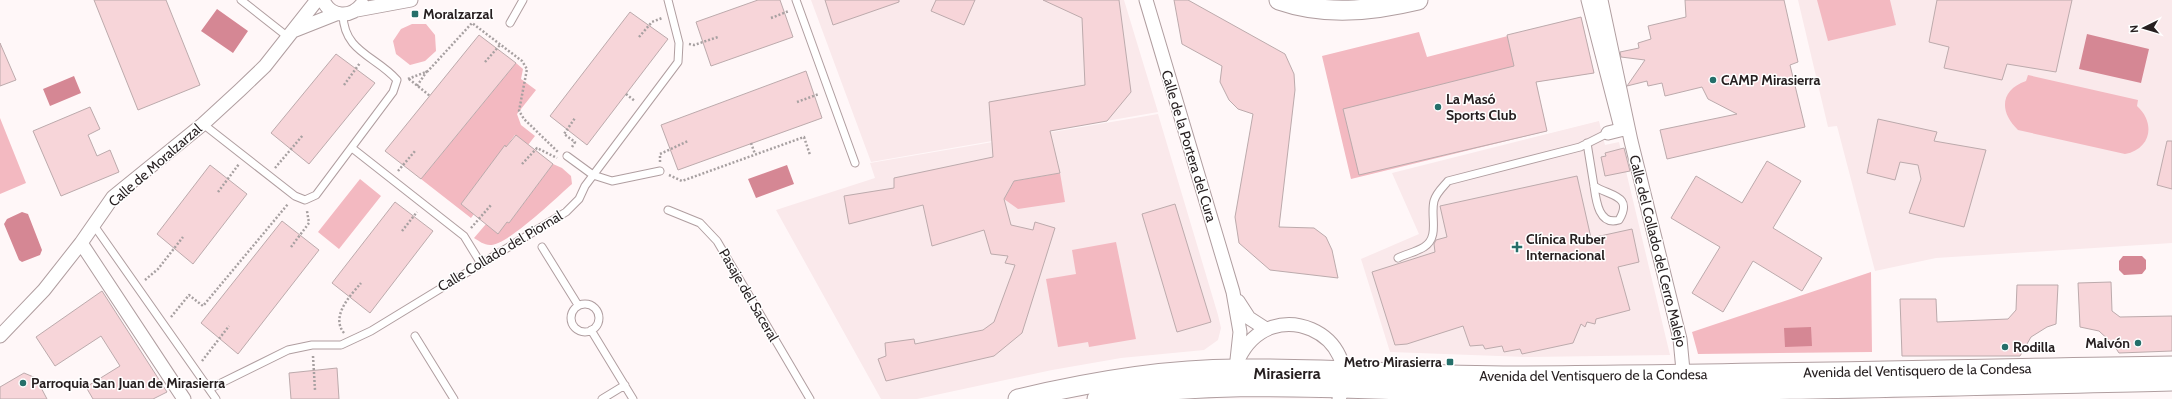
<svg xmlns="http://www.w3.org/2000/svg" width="2172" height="399" font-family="Cabin,sans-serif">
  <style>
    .built { fill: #fae9eb }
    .green { fill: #f3b9c1 }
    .water { fill: #d58794 }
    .building { fill: #f7d5d9; stroke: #bcaaac }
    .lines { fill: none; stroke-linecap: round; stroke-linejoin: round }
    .lane-casing { stroke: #b09ea0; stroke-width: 9 }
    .street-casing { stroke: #b09ea0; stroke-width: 15 }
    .secondary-casing { stroke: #b09ea0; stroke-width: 21 }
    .path { stroke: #a7a0a1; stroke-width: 2.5; stroke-dasharray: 2 2; stroke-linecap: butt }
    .lane { stroke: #fff; stroke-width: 7 }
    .street { stroke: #fff; stroke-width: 13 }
    .secondary { stroke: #fff; stroke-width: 19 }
    .poi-dot { fill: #256f6a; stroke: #fff; stroke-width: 1.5 }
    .labels { text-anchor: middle; stroke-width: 3; stroke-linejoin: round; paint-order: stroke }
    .poi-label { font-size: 14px; font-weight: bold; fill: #261f20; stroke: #fff; text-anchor: start }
    .street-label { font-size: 14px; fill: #261f20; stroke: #fff }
    .quarter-label { font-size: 16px; font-weight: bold; fill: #261f20; stroke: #fff }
  </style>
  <rect width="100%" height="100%" fill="#fff7f8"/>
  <path class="built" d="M811,0H1124L1158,112L871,162Z
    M1798,0H2172V243L1936,258L1875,271L1837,126L1828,127Z
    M1158,114L1218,315L1221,328L1218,340L1204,350L1121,358L1052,370L917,399H881L776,210L875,178L870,163Z
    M1599,121L1605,145L1619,142L1670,355L1529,357L1390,352L1361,259L1419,234L1392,173Z"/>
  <path class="green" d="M1817,0H1890L1896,25L1828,41Z
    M1581,17L1594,73L1536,82L1547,131L1351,179L1322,56L1419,32L1427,57Z
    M412,24H426L435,35L436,51L425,61L410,65L396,54L393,41L401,29Z
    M516,63L523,69L521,79L536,90L517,114L521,125L535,136L528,145L515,135L506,147L505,146L461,204L474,214L471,218L421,179Z
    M2028,75L2138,100L2137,106C2156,123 2151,149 2125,154L2018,130C1999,112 2000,90 2026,81Z
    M0,118L26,183L0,194Z
    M553,164L562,168L571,176L572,184C557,197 508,245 490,245C484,245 479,241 474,238L486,224L498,233L507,222L509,223Z
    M1060,173L1065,202L1018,209L1004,199L1014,181Z
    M360,179L381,196L339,249L318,232Z
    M1116,242L1136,339L1089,347L1088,342L1058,347L1046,279L1076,274L1072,250Z
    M1871,272L1872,352L1698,354L1692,332Z"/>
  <path class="water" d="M217,9L248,31L233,53L201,31Z
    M2087,34L2149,49L2141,83L2079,69Z
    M74,76L81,93L50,106L43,89Z
    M787,165L794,184L756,198L748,179Z
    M22,212L28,214L42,250L40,255L22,262L19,260L4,224L7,219Z
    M2123,256H2142L2146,260V269L2142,274L2124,275L2119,270V261Z
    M1811,327L1812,346L1785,347L1784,328Z"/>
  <path class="building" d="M94,0H166L200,85L138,110Z
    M758,0H780L793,37L711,66L696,22Z
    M825,0H899V2L833,25Z
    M936,0H975L964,25L931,11Z
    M1043,0H1119L1131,92L1107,121L1050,131L1060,173L1014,181L1004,199L1011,225L1033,230L1035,222L1055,228L1022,333L994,356L886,381L878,359L886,356L885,343L914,339L915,344L983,330L994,322L1015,265L1005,263L1008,256L991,254L984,230L932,246L923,205L849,224L844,196L894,188V178L993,157L989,102L1085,85L1082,18Z
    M1174,0H1188L1285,54L1294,74L1295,90L1279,227L1314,228L1326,237L1332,250L1338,278L1270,270L1239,243L1235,217L1253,114L1238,109L1229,100L1220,82L1222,66L1182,44Z
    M1685,0H1784L1798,62L1790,65L1805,127L1667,159L1660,130L1737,114L1708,99L1702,87L1665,96L1662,83L1648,86L1647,81L1627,86L1645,60L1621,57L1620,52L1639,48L1638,43L1651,39L1648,26L1686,17Z
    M1937,0H2072L2056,72L2007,64L2002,80L1944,68L1949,47L1929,42Z
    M630,12L668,39L587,145L550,116Z
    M1581,17L1594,73L1536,82L1547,131L1359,175L1343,109L1514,66L1507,35Z
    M479,35L516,63L421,179L385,151Z
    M0,43L16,80L0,86Z
    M336,54L375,83L309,164L271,133Z
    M806,71L822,118L678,170L661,125Z
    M90,107L100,129L88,135L97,156L110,150L119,172L61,196L33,131Z
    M1878,119L1937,132L1934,141L1986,150L1964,227L1909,213L1921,179L1918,165L1900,162L1895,180L1867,173Z
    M516,135L553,164L509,223L507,222L498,234L461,204L505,145L506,147Z
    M2167,141H2172V189L2157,185Z
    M1624,148L1630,171L1605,176L1601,157L1606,156L1605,153Z
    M1767,161L1801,181L1773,228L1822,258L1802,291L1753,261L1723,312L1692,293L1720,247L1671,218L1696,176L1742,203Z
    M210,165L247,194L193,264L157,234Z
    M1577,176L1591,238L1632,229L1639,262L1618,267L1630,310L1596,319L1595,324L1587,322L1585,327L1581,324L1573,343L1522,354L1520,349L1504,352L1502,346L1485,349L1483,345L1470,346L1463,326L1407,344L1395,345L1372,272L1435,252L1434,244L1436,240L1447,237L1440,206Z
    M395,202L433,231L370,313L332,283Z
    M1175,204L1211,322L1177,332L1142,214Z
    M282,221L319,250L238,354L201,323Z
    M2111,282L2112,311L2120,317L2172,316V351L2119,353L2113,344L2099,331L2080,327L2078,283Z
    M2017,285H2058L2056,324L2047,327L2031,337L2020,356H1902L1900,299H1936L1937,322L2008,319L2016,310Z
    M102,291L167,392L153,399H93L86,387L120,366L101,336L55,366L36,337Z
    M337,368L339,399H291L289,373Z
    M24,373L36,378L47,399H0V387Z"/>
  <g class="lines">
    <g class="lane-casing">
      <path id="lane" d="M241,0L288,37
        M796,0L855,163
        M510,23L523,0
        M203,124L295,196L305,200L316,195L393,92L397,80C376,56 344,52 343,15
        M1587,143L1594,186C1596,201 1599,226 1619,220C1634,195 1609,196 1594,186
        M352,148L464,236L480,262
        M567,156L593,175L612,181L660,171
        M668,210L700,223L717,241L810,399
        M93,224L216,399
        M542,247L578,305
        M1398,258C1406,254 1416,252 1424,247C1440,237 1430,216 1434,201C1436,193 1443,187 1448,181L1580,147L1608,133
        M571 318a14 14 0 1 1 28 0a14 14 0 1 1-28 0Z
        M591,330L633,399
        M415,336L454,399
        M209,389L288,350L312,345H341L371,331L566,212L579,199L585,186L678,62L679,43L668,0
        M602,399L625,385"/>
    </g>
    <g class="street-casing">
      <path id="street" d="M323,0C331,18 351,18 362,4
        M1146,0L1233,292L1240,332L1236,369
        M1588,0L1621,128
        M1601,0L1631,141L1680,339L1684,381
        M357,10L411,0
        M293,31L336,14
        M1608,133L1628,128
        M81,243L184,399
        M1238,301L1249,318L1266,329
        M0,336L44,290L81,243L113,197L203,124L240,90L265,66L317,0
        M1239,358C1272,291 1366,335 1339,399"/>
    </g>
    <g class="secondary-casing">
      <g id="secondary">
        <path d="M1279,0C1325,16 1372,11 1418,0"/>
        <path id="s1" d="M1018,399C1089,382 1163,369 1237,369C1329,368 1422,376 1515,376C1734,375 1953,369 2172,366"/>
        <path d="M1097,399C1233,376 1365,392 1502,392C1725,392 1949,386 2172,381"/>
      </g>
    </g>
    <path class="path" d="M771,18L789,11
      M639,37L652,22L662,18
      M689,44L694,45L718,37
      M485,62L500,45
      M408,79L428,71L472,23L522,61L527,69L519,111L524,119L558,152
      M409,79L430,96
      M344,85L360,63
      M417,86L427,71
      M626,94L635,101
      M797,102L819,94
      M751,143L755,154
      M572,147L575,142L564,134L575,118
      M660,162V154L688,141
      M522,164L537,148L557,158
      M275,168L303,135
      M398,171L415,151
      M669,175L682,181L804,137L810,155
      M218,192L239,164
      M471,228L491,205
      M402,231L417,212
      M291,247L309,223L307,211
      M145,280L158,269L183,237
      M171,317L189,295L203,306L288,204
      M344,333C330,316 351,295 361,283
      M313,356L315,390
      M202,361L229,326"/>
    <use href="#lane" class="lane"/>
    <use href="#street" class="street"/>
    <use href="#secondary" class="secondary"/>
  </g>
  <g class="poi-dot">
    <rect x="411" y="10" width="8" height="8" rx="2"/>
    <circle cx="1713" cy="80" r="4"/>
    <circle cx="1438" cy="107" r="4"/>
    <path d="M1515 241h4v4h4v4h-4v4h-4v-4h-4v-4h4z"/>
    <circle cx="2138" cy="343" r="4"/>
    <circle cx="2005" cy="347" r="4"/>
    <rect x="1446" y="358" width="8" height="8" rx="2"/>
    <circle cx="23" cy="383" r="4"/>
  </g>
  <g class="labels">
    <g class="poi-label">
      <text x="423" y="19">Moralzarzal</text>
      <text x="1721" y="85">CAMP Mirasierra</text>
      <text x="1446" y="104">La Masó<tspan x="1446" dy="16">Sports Club</tspan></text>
      <text x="1526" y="244">Clínica Ruber<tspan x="1526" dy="16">Internacional</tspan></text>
      <text x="2130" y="348" text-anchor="end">Malvón</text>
      <text x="2013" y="352">Rodilla</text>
      <text x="1442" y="367" text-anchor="end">Metro Mirasierra</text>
      <text x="31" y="388">Parroquia San Juan de Mirasierra</text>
    </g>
    <g class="street-label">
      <text transform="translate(1189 146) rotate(73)" y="5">Calle de la Portera del Cura</text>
      <text transform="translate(155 165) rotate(-41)" y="5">Calle de Moralzarzal</text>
      <text transform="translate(500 251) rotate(-31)" y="5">Calle Collado del Piornal</text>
      <text transform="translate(1658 251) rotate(76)" y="5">Calle del Collado del Cerro Malejo</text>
      <text transform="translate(749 295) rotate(60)" y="5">Pasaje del Saceral</text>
      <text dy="5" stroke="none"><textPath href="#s1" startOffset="902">Avenida del Ventisquero de la Condesa</textPath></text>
      <text dy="5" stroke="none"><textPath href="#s1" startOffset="578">Avenida del Ventisquero de la Condesa</textPath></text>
    </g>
    <g class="quarter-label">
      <text x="1287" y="379">Mirasierra</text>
    </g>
  </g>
  <g transform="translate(2144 28) rotate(265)" stroke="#ffffff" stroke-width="3" paint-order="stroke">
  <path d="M0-3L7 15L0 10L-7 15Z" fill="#261f20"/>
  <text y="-6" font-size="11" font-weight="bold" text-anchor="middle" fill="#261f20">N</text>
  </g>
</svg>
